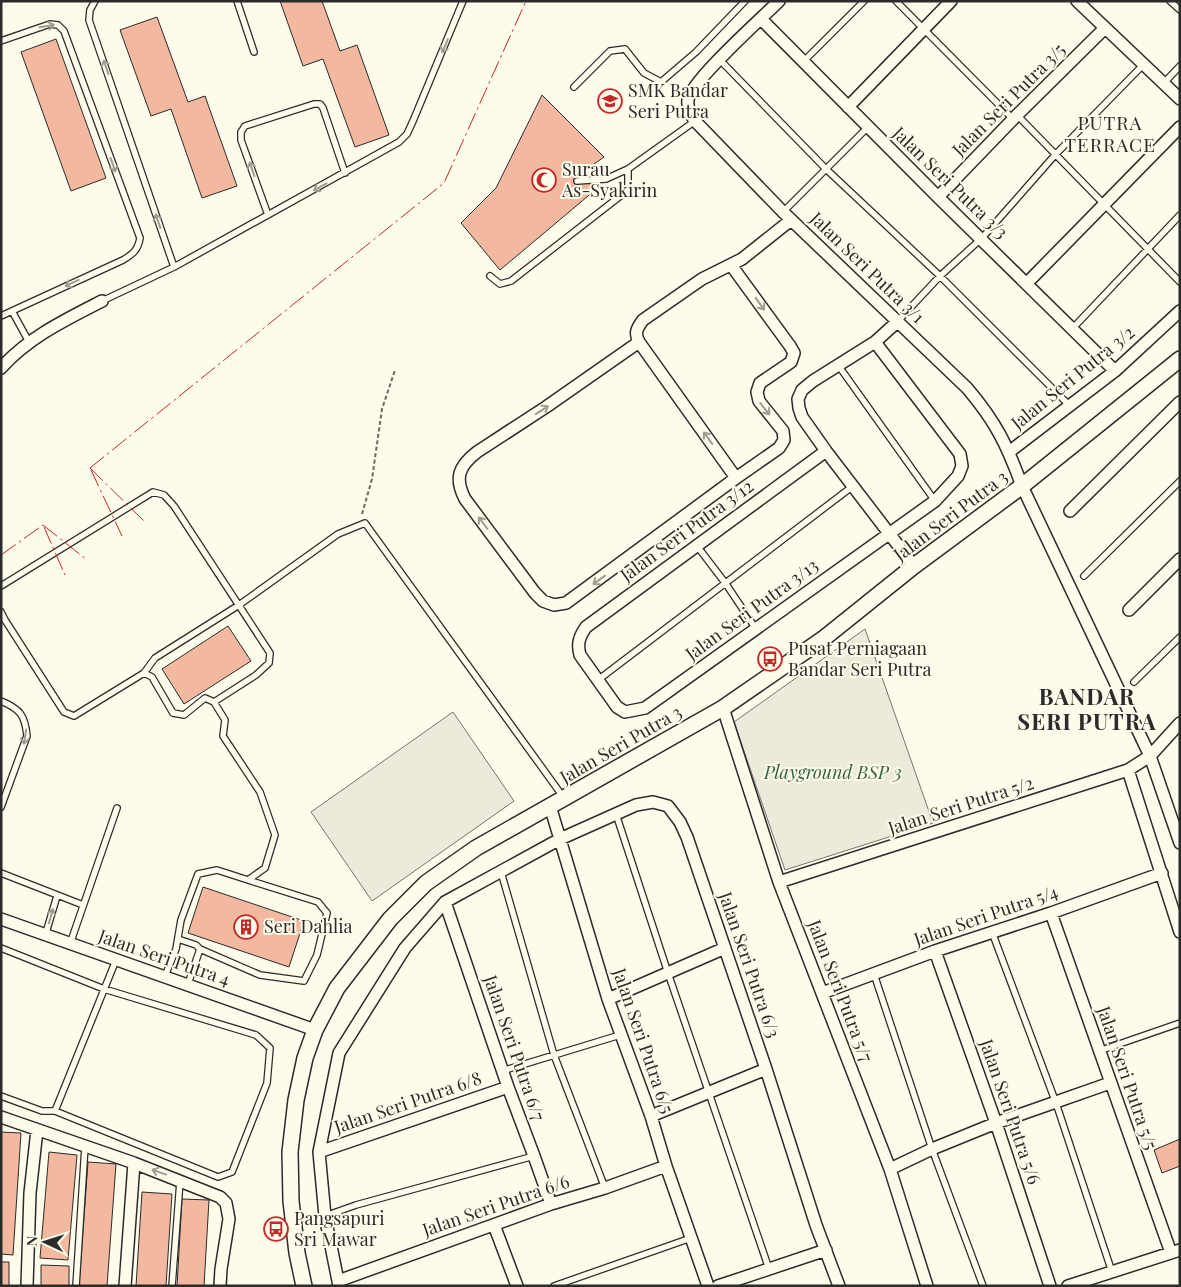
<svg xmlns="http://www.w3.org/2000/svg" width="1181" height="1287" font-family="'Playfair Display',serif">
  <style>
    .green { fill: #ecebdb; stroke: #74746e }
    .building { fill: #f2b8a0; stroke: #2b2b2b }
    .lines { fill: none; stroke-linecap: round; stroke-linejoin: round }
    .lane-casing { stroke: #2b2b2b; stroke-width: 8 }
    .street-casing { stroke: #2b2b2b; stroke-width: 14 }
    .secondary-casing { stroke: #2b2b2b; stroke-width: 18 }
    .path { stroke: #6a6964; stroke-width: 2; stroke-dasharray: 4 2.5; stroke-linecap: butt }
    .lane { stroke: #fdfbea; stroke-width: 5.5 }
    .street { stroke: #fdfbea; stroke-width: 11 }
    .secondary { stroke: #fdfbea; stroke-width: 15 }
    .power { stroke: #c62828; stroke-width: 1; stroke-dasharray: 18 4 2.5 4; stroke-linecap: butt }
    .oneway { stroke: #9e9d94 }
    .labels { text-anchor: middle; stroke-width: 4; stroke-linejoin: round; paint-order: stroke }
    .poi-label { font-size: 18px; fill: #2b2b2b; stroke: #fdfbea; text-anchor: start }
    .street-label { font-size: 18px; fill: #2b2b2b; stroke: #fdfbea }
    .park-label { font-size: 18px; font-style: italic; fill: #34623c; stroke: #fdfbea }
    .neighbourhood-label { font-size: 19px; letter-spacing: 1px; fill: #2b2b2b; stroke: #fdfbea }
    .district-label { font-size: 22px; font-weight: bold; letter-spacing: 1px; fill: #2b2b2b; stroke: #fdfbea }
  </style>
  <rect width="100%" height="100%" fill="#fdfbea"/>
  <path class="green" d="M865,629L933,823L785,870L734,722Z
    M453,712L514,801L372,901L311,812Z"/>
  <path class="building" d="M280,1H322L340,51L357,45L389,135L355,147L323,59L303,66Z
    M157,17L188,102L205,96L237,186L202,198L171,109L151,116L120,30Z
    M56,39L106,178L71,191L21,52Z
    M542,95L604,157L583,172L594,191L500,270L461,223L496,188Z
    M228,626L251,661L184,704L162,669Z
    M203,887L304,921L289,967L188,933Z
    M1,1132L21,1133L13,1255L1,1254Z
    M1180,1139V1166L1162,1173L1154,1150Z
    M49,1152L77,1155L68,1260L40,1258Z
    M88,1162L116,1164L107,1286H79Z
    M142,1192L172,1194L166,1286H136Z
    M182,1199L209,1200L204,1286H177Z
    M1,1262H9V1286H1Z
    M41,1265L69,1266V1286H41Z"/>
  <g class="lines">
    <g class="lane-casing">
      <path id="lane" d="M95,1L90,10L89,20L174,267
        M237,1L254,52
        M896,1L1013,119
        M1170,1L1180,10
        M1,41L50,24L58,25L64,31L140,238C138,250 133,254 123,260L1,316
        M719,59L826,169L940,276L1070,406
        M803,62L864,1
        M1163,84L1180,66
        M574,87L610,51L625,49L644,73L661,82L696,52L745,1
        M1017,115L1180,282
        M577,181L606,179L628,169L695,121
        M783,212L868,127
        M268,215L241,140V132L245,126L314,104H320L323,108L345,173
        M490,276L500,284L511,281L628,190V169
        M102,301L174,267L399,142L407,134L413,121L463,1
        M12,311L29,342
        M897,322L940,276L982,238L1055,155L1143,65
        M1073,328L1180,215
        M838,365L935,501
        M697,546L726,584L756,629
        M1084,576L1180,481
        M1,586L153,492L164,495L174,506L270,653L269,663L256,675L214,702
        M1,612L5,620L64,712L74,716L144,673L152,677L173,713L184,715L205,698L214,702L225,720L223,736L260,792L275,835L265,868L248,880L217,870L198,874L181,920L176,949L165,976
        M144,673L155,658L239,605L338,534L365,523L564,798
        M598,680L853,486
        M1134,682L1180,637
        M1,701C20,709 25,715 27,736L1,807
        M616,814L668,973L769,1269
        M501,872L554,1055L605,1188
        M1,873L83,905
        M992,932L1056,1103L1112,1272
        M45,936L57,896
        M178,939L196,945L200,949L260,975L304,981L317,955L327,913L318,902L248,880
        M70,944L117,808
        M1,948L104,989L256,1035L270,1048L267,1083L232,1172L218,1177L55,1111H42L1,1096
        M874,974L932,1149L983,1286
        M188,984L200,949
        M1099,1051L1180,1023
        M502,1071L620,1035
        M55,1111L116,960
        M325,1216L356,1205L534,1156
        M76,1286L85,1146
        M172,1286L180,1181
        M554,1286L691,1238"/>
    </g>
    <g class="street-casing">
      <path id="street" d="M779,1C762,18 691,81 688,100C687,108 690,114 695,121L783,212L967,388C996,422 1007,445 1022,486L1150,756L1180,843
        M1077,1L1180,99
        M761,19L938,197L1115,371
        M848,107L951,1
        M938,197L1017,115L1105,28
        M1027,283L1180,127
        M897,322L875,342L813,381L802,390L798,399L799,408L802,417L826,451L914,566
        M639,342L546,407L477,452C459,466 454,478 465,499L535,593L543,601L554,605L566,603L736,478L779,448L784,440L783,431L759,401L757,392L760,383L791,362L794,353L790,346L731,265
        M1,368C29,337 65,320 102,301
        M826,451L586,627C579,637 577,644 580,655L617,707L625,712L645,708L935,501L958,476L962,466L960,454L875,342
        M1009,452L1115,371L1180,311
        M736,478L639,342C634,333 637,328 643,320L702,279L742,259L791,220
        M1070,511L1180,402
        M1129,610L1180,559
        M723,708L779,882L890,1169L927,1286
        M1128,770L1180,932
        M550,806L608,999L651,1116L666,1166L708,1286
        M779,882L1128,770L1150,756L1180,723
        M445,902L508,1087L534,1156L551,1204
        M1051,913L1171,1253
        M1,919L315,1030
        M935,951L996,1123L1050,1286
        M822,993L935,951L1051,913L1162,873
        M608,999L725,948
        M651,1116L766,1069
        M1,1117L134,1163L220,1197L226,1203L229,1219L221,1269L220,1286
        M319,1152L508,1087
        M890,1169L932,1149L996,1123L1110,1083
        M494,1225L517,1286
        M338,1281L551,1204L605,1188L666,1166
        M27,1286L30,1193L37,1130
        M125,1286L134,1163
        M339,1286L325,1216L319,1152L339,1053L405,948L445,902L560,839L636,805L653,802L668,806L680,822L687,837L766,1069L816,1225L839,1286
        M718,1286L826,1250
        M1068,1286L1180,1250"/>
    </g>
    <g class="secondary-casing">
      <path id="secondary" d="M304,1286L297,1253L291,1201L290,1152L296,1100L305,1058L315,1030L337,988L390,919L426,883L476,848L723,708L823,639L914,566L1022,486L1180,359"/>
    </g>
    <path class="path" d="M362,514L372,479L382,409L395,370"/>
    <use href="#lane" class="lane"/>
    <use href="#street" class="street"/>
    <use href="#secondary" class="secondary"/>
    <path class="power" d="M90,468L444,183L526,1
      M90,468L144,521
      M91,470L122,536
      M43,525L87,560
      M44,527L65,575
      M1,555L43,525"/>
  </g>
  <defs><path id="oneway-shaft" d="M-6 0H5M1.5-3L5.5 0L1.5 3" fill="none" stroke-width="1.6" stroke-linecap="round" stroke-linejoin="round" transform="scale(1.25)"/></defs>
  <g class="oneway">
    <use href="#oneway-shaft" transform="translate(47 26) rotate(-9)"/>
    <use href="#oneway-shaft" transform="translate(445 46) rotate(113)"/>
    <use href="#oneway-shaft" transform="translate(106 67) rotate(-109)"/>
    <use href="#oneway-shaft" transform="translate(113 165) rotate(70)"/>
    <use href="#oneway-shaft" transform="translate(252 169) rotate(-109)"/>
    <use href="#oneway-shaft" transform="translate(320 187) rotate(151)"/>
    <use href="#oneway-shaft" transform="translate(158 221) rotate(-109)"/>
    <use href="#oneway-shaft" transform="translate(72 283) rotate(155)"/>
    <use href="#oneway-shaft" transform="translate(760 304) rotate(55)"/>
    <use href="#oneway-shaft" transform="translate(765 409) rotate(51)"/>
    <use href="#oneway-shaft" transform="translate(542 410) rotate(-33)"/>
    <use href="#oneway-shaft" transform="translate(708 438) rotate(-126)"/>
    <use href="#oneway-shaft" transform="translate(483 523) rotate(-127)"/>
    <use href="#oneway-shaft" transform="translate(599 580) rotate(144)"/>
    <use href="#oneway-shaft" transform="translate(25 737) rotate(99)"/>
    <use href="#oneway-shaft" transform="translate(51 916) rotate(-74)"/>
    <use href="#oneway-shaft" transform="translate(159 1172) rotate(-160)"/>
  </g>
  <defs>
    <g id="school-ring" transform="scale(1.25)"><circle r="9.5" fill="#fdfbea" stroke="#c62828" stroke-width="1.5"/><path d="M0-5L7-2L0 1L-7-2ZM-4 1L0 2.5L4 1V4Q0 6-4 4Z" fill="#c62828"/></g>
    <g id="mosque-ring" transform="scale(1.25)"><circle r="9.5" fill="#fdfbea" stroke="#c62828" stroke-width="1.5"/><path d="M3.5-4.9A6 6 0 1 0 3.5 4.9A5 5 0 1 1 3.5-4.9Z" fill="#c62828"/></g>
    <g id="bus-ring" transform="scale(1.25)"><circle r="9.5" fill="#fdfbea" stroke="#c62828" stroke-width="1.5"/><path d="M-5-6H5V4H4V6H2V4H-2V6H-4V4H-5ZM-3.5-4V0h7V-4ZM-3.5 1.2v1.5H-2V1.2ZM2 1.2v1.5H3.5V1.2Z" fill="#c62828"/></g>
    <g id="building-ring" transform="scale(1.25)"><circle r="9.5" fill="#fdfbea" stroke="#c62828" stroke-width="1.5"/><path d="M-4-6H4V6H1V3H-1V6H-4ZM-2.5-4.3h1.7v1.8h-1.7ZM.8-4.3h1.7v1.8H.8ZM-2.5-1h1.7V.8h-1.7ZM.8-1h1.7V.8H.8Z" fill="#c62828"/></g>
  </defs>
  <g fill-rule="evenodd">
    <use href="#school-ring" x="610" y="101"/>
    <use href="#mosque-ring" x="544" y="180"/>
    <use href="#bus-ring" x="770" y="659"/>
    <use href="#building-ring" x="246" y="927"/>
    <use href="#bus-ring" x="276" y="1229"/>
  </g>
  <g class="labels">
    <g class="poi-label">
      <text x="628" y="97">SMK Bandar<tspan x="628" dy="21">Seri Putra</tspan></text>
      <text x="562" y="176">Surau<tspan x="562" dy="21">As-Syakirin</tspan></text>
      <text x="788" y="655">Pusat Perniagaan<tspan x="788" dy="21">Bandar Seri Putra</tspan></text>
      <text x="264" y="933">Seri Dahlia</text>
      <text x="294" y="1225">Pangsapuri<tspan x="294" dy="21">Sri Mawar</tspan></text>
    </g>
    <g class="street-label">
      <text transform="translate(1009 100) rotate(-45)" y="6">Jalan Seri Putra 3/5</text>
      <text transform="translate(950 183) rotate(44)" y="6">Jalan Seri Putra 3/3</text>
      <text transform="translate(867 268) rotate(44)" y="6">Jalan Seri Putra 3/1</text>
      <text transform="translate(1073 378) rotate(-39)" y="6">Jalan Seri Putra 3/2</text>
      <text transform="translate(951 516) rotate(-37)" y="6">Jalan Seri Putra 3</text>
      <text transform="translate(687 531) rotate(-36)" y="6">Jalan Seri Putra 3/12</text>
      <text transform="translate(752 610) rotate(-36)" y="6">Jalan Seri Putra 3/13</text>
      <text transform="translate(621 745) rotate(-30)" y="6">Jalan Seri Putra 3</text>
      <text transform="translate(961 806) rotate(-18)" y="6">Jalan Seri Putra 5/2</text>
      <text transform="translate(986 916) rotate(-19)" y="6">Jalan Seri Putra 5/4</text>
      <text transform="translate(164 958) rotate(19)" y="6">Jalan Seri Putra 4</text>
      <text transform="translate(749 965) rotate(71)" y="6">Jalan Seri Putra 6/3</text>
      <text transform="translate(840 991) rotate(69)" y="6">Jalan Seri Putra 5/7</text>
      <text transform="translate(643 1041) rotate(71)" y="6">Jalan Seri Putra 6/5</text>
      <text transform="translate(514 1048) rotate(71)" y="6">Jalan Seri Putra 6/7</text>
      <text transform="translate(1127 1078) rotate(71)" y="6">Jalan Seri Putra 5/5</text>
      <text transform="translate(408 1103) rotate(-19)" y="6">Jalan Seri Putra 6/8</text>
      <text transform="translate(1010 1112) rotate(71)" y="6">Jalan Seri Putra 5/6</text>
      <text transform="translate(496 1206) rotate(-19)" y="6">Jalan Seri Putra 6/6</text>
    </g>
    <g class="park-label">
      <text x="833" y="779">Playground BSP 3</text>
    </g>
    <g class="neighbourhood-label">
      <text x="1110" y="130">PUTRA<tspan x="1110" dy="22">TERRACE</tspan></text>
    </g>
    <g class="district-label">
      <text x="1087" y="705">BANDAR<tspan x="1087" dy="25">SERI PUTRA</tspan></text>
    </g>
  </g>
  <rect width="1181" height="1287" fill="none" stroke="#2b2b2b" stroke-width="5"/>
  <g transform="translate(45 1242) rotate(274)" stroke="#fdfbea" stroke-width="4" paint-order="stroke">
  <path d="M0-4L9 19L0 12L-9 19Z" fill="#2b2b2b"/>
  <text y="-8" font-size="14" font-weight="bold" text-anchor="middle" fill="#2b2b2b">N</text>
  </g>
</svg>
